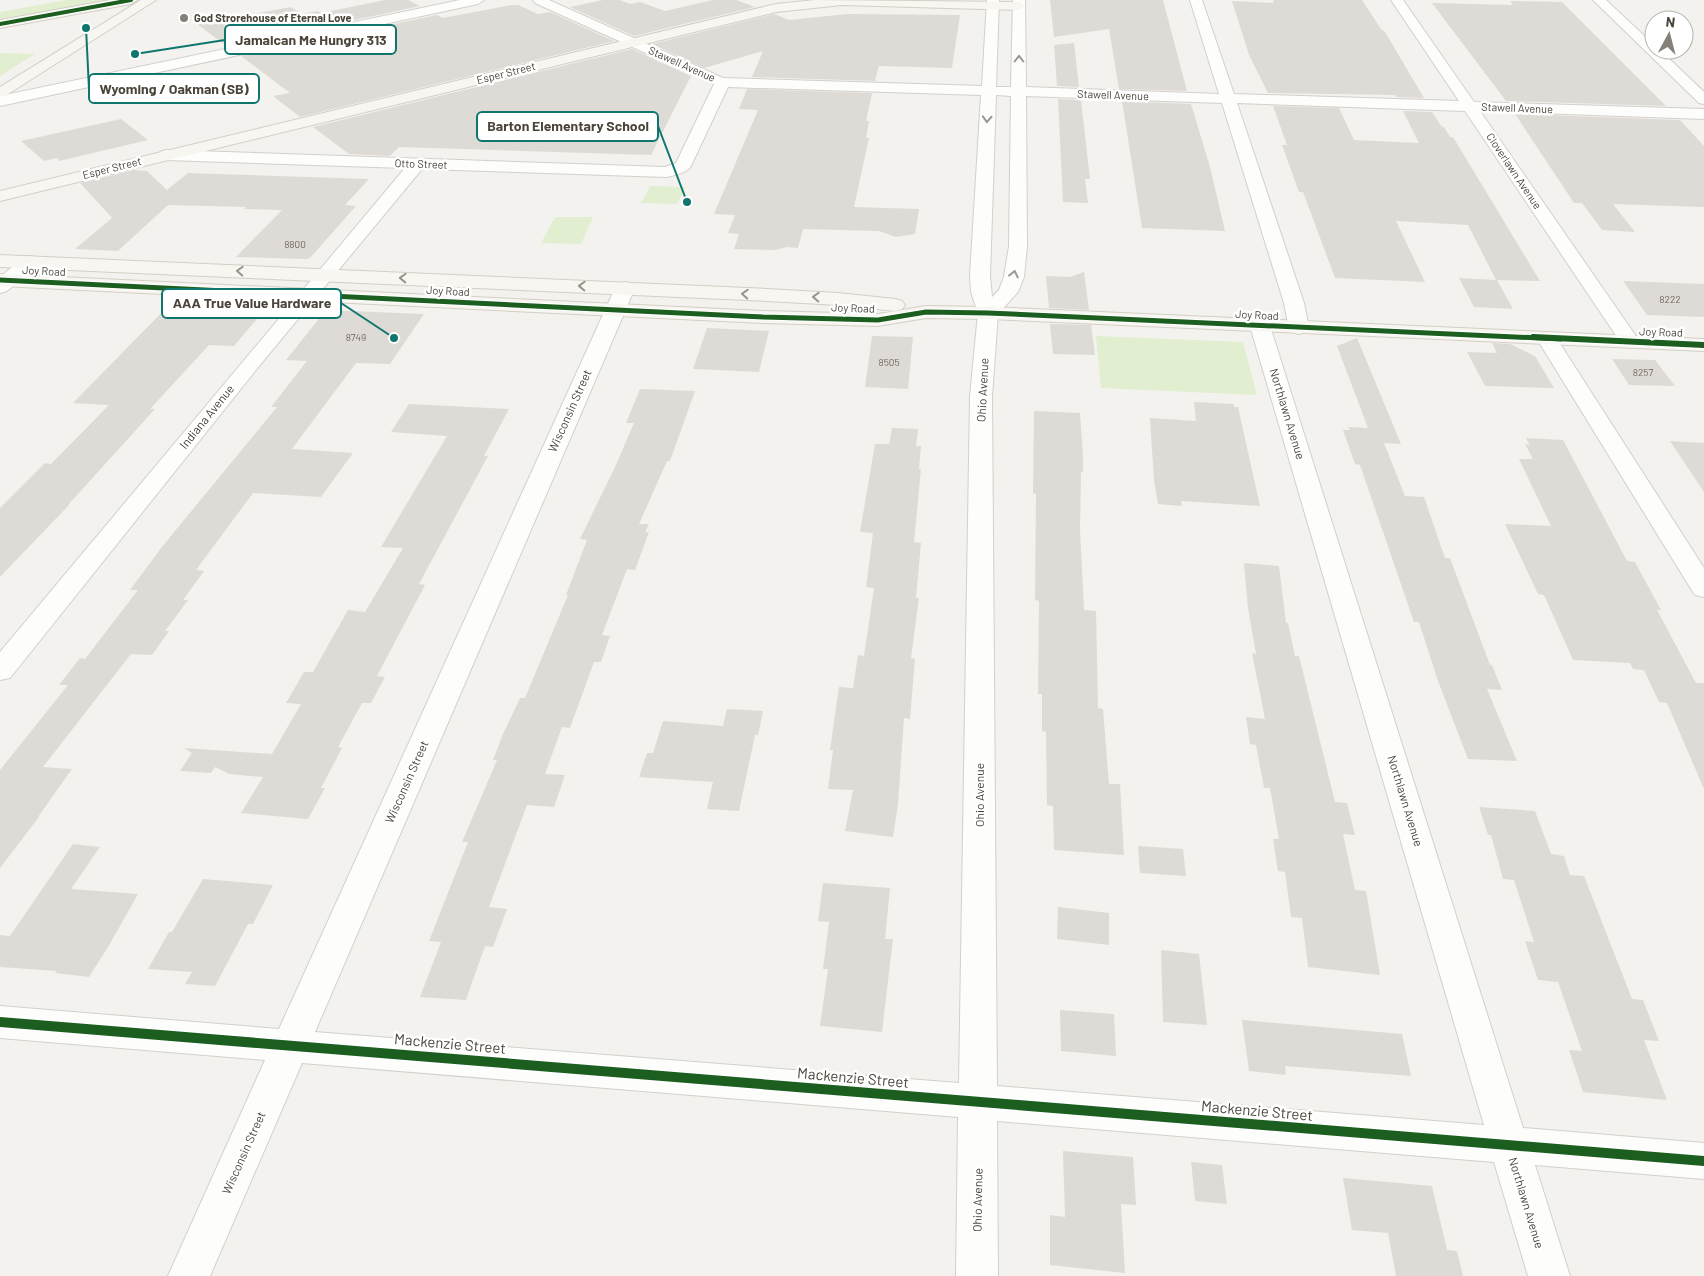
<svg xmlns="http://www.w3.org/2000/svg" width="1704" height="1276" font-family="Barlow,sans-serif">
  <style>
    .green { fill: #e1eecf }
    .building { fill: #dedbd6 }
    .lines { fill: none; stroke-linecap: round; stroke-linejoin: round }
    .street-casing { stroke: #d2d0cb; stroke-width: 2 }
    .secondary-casing { stroke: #d3cfc5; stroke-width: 2 }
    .street { fill: #fdfdfc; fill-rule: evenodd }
    .secondary { fill: #f7f6f1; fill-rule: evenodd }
    .cycleway-far3-casing { stroke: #fff; stroke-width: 5.5 }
    .cycleway-far2-casing { stroke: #fff; stroke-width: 7 }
    .cycleway-far1-casing { stroke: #fff; stroke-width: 9 }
    .cycleway-casing { stroke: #fff; stroke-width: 13 }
    .cycleway-far3 { stroke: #1b5e20; stroke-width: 4 }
    .cycleway-far2 { stroke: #1b5e20; stroke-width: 5 }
    .cycleway-far1 { stroke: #1b5e20; stroke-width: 6 }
    .cycleway { stroke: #1b5e20; stroke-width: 10 }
    .oneway { stroke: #9b9791 }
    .oneway2 { stroke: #98948c }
    .poi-dot { fill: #868178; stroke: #fff; stroke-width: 2 }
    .labels { text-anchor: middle; stroke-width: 5; stroke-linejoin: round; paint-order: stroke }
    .number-label { font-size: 10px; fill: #706a61 }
    .far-poi-label { font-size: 11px; font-weight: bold; fill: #4b4439; stroke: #fff; text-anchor: start }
    .far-street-label { font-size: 11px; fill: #4b4439; stroke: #fff }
    .street-label { font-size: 12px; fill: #4b4439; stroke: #fff }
    .near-street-label { font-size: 15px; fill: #4b4439; stroke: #fff }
    .leader { fill: none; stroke: #0f766e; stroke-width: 2 }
    .callout-dot { fill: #0f766e; stroke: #fff; stroke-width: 2 }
    .callout { fill: #fff; stroke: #0f766e; stroke-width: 2 }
    .callout-label { font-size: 14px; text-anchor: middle; font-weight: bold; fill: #4b4439 }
  </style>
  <rect width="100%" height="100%" fill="#f4f2ee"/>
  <path class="green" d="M66,0H115L0,21V12Z
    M0,53L35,54L0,76Z
    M650,186L685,187L677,204L641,203Z
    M555,217H593L581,244L541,243Z
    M1096,336L1243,342L1257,395L1101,388Z"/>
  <path class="building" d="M385,0H408L420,6L228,47L197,24L291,7L302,14L317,11L321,13Z
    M603,0H620L630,4L640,2L665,11L713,0H736L755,7L634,36L570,7Z
    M1050,0H1163L1187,91L1119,89L1109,29L1054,37Z
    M1273,0H1362L1381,29L1385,32L1424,98L1396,97L1395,95L1268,93L1249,55L1232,1L1274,3Z
    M1510,1L1562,2L1666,106L1506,101L1432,3L1513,5Z
    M511,5H518L538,14L550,12L614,41L300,117L273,96L290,93L241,56L437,15L443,18Z
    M774,14L789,20L847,14L960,15L952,68L879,66L875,81L752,77L763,51L704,68L652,44Z
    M1074,43L1079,87L1057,86L1054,45Z
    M632,49L691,76L651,155L399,147L390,156L349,154L313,127Z
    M747,89L872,93L866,121H869L866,138H869L854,207L919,209L915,234L896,237L879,231L803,229L798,248L787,247L774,250L734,249L739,234L728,233L735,215L714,214L758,110L739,109Z
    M1058,99L1081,100L1090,179H1085L1088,203L1063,202Z
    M1122,101L1191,104L1210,167L1225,231L1142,228Z
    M1273,106L1339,108L1354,140L1419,143L1403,111L1432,112L1442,127H1444L1450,137H1453L1540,281L1496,280L1468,225L1396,221L1425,282L1335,278L1303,192H1299L1282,145H1287Z
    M1515,114L1680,120L1704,146V207L1613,204L1635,232L1602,230L1582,203H1574Z
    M121,119L148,140L59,161L57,158L44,161L21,141Z
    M134,170L147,171L167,190L188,173L369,179L345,205L356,206L310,258L306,259L236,257L282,210L244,209L246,207L168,205L118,251L75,249L112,218L80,183Z
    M1084,272L1089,310L1049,308L1046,276L1070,277Z
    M1459,278L1497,280L1513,309L1474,307Z
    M1623,281L1704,284V317L1647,315Z
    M171,303L267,307L234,346L209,345L150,409H155L68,505H69L0,577V508L45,463L51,464L109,405L73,403Z
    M326,310L424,314L390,364L356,363L292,449L353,453L321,497L253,493L196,570L204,571L183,600H188L165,631H169L152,655L131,654L43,767L72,769L38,817H39L0,868V770L68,685H59L80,658L85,659L138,590H130L161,548L277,407H271L307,361L286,360Z
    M1050,324L1091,325L1095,355L1053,354Z
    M707,328L769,331L759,372L693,369Z
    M872,336L913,337L908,389L865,387Z
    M1357,338L1401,444L1384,443L1405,496L1424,497L1445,558H1450L1490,665H1492L1502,690L1487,689L1517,761L1468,759L1438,681L1419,622H1414L1360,465L1355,464L1343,430H1350L1348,427L1368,428L1337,346Z
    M1492,343L1510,344L1535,356L1554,388L1485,386L1467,352L1497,353Z
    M1612,359L1655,360L1675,386L1629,385Z
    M640,389L695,391L670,461H667L639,524H649L645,532H649L635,570L627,569L602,635L610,636L601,662H594L570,728L562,727L545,774L565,775L554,807L527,805L489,907L507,909L493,947L485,946L466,1000L420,997L441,942L429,941L468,842H462L497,760H493L503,734L520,698H525L568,595H566L587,540L580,539L616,465L634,423H626Z
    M1194,402L1234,404V407H1238L1260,506L1181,501L1182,506L1158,504L1154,481L1150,418L1196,421Z
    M409,404L509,409L484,456H488L419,584L425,585L377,676L385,677L371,703H362L338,747L342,748L321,788H325L308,819L241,813L263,777L229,774L215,767L211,773L180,771L192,753L184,748L272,754L301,704L286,703L304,672H313L348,610L365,612L403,548L381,547L447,436L391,432Z
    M1034,411L1080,413L1083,455V472H1081L1080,529L1084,610L1096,611L1098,708L1103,709L1109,784H1120L1124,855L1054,850L1053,806L1047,805L1046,732L1042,731V694H1038L1039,601L1035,600L1036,494L1033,493Z
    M892,428L918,429L916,446H921L919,469H921L914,542L921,543L916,598H919L911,658L915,659L910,719L904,718L898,804L893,837L845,831L853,790L828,789L833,750H830L839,687L853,688L858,655L864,656L874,588L866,587L873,533L860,532L875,444H889Z
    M1526,438L1563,440L1627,561L1635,562L1661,610H1657L1696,683H1704V789L1667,703L1659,702L1644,670L1633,669L1630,663L1573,660L1544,595L1538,594L1505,524L1551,526L1519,459H1533L1525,444L1530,445Z
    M1670,441L1704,443V492Z
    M1244,563L1279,566L1286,623H1288L1295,656H1299L1335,802L1347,803L1355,835L1343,834L1355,890L1366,891L1380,975L1308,967L1302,918L1291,917L1285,872L1278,871L1273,839H1279L1270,788H1264L1256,745L1250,744L1246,717L1265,719L1252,653L1256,654L1248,608Z
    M727,709L763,711L758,735H755L739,811L707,809L713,782L639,777L647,753H653L663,721L723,726Z
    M1479,807L1535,811L1551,854L1564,856L1570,875L1584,876L1632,999L1643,1000L1659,1041L1644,1040L1667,1100L1583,1092L1569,1050L1582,1051L1558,982L1538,980L1525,941L1534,942L1514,880L1503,879L1491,835H1488Z
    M73,844L100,847L71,889L138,894L108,947L89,977L55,973L57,971L0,967V935L10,936Z
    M1138,846L1183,849L1186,876L1140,873Z
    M203,879L273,885L253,924H248L215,986L185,984L192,972L148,969L169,932H172Z
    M823,883L890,888L885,939H893L882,1032L820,1026L828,969H823L829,922L818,921Z
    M1058,907L1109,913V945L1057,939Z
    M1161,950L1199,954L1207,1025L1163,1022Z
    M1060,1010L1114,1014L1116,1056L1061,1051Z
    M1242,1020L1402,1034L1411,1076L1285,1066L1286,1075L1249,1071Z
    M1063,1151L1133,1157L1136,1205L1121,1204L1125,1273L1050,1265V1215L1065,1217Z
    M1191,1162L1222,1165L1227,1204L1195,1201Z
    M1343,1178L1432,1186L1447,1250L1457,1251L1463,1276H1396L1388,1233L1352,1230Z"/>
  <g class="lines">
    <g class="street-casing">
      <path id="street" d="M460,0H484L478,4L0,106V96Z
        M533,0H549L723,78L982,86L987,0H999L996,87H1011L1013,0H1025L1026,87L1219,94L1190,0H1202L1234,94L1459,101L1391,0H1403L1474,102L1704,109V119L1480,111L1640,342L1637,346L1630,348L1623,346L1465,111L1237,103L1304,303L1309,328L1306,332L1299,334L1292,332L1289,328L1284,303L1222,103L1026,96L1027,246L1024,277L1018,292L998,314L992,396L997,1086L1484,1125L1250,326L1253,322L1260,320L1267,322L1270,326L1523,1128L1704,1143V1179L1535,1165L1570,1276H1528L1494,1162L997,1121L998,1276H956L958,1117L302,1063L210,1276H168L265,1060L0,1038V1006L279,1029L615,288L618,284L625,282L632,284L635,288L315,1032L959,1083L970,396L978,313L971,292L970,276L981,95L728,87L691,166C687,173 675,175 667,177L422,169L260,365L10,678L0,680V652L405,168L166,160L160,158L158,155L160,152L166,150L665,167L676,163L714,84L535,3ZM996,95L1011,96L1009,246L1004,277L999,290L992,297L990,276Z
        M1593,0H1606L1654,45V50H1660L1704,92V104L1699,103Z
        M30,256L37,258L39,262L37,266L7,291L0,293V277L23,258Z
        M1547,333L1554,335L1557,339L1704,568V597L1695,595L1691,589L1537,339L1540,335Z"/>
    </g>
    <g class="secondary-casing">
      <path id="secondary" d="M110,0H137L131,4L0,28V20Z
        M141,0H156L5,96L0,97V87Z
        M815,0L1019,2L1025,6L1019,10L842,5L776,12L0,201V191L776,4Z
        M0,255L767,289L838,293L895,299L902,301L905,305L902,309L895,311L838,305L767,301L0,267Z
        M0,274L763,311L878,314L926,306L988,307L1704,339V351L988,319L926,318L878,326L763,323L0,286Z"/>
    </g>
    <use href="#street" class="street"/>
    <use href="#secondary" class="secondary"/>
    <g class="cycleway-far3-casing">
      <path id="cycleway-far3" d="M0,24L131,0"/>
    </g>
    <g class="cycleway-far2-casing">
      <path id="cycleway-far2" d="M0,280L763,317L878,320L926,312L988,313L1561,339"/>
    </g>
    <g class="cycleway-far1-casing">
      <path id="cycleway-far1" d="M1533,337L1704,345"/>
    </g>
    <g class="cycleway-casing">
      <path id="cycleway" d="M0,1022L1704,1161"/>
    </g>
    <use href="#cycleway-far3" class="cycleway-far3"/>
    <use href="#cycleway-far2" class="cycleway-far2"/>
    <use href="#cycleway-far1" class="cycleway-far1"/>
    <use href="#cycleway" class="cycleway"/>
  </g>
  <defs><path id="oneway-chevron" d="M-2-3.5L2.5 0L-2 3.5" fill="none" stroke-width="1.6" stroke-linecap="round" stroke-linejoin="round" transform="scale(1.25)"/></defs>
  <g class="oneway">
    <use href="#oneway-chevron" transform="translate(1019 59) rotate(-90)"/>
    <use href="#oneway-chevron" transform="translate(987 119) rotate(93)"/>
    <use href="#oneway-chevron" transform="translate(1014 274) rotate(-78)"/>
  </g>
  <g class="oneway2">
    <use href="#oneway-chevron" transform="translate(240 271) rotate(-177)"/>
    <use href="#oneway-chevron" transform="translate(403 278) rotate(-178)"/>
    <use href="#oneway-chevron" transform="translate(582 286) rotate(-178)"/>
    <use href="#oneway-chevron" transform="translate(745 294) rotate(-177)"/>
    <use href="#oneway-chevron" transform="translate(816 297) rotate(-177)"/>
  </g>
  <circle class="poi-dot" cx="184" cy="18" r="5"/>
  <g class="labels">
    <g class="number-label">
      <text x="295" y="248">8800</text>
      <text x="1670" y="303">8222</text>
      <text x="356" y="341">8749</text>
      <text x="889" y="366">8505</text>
      <text x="1643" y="376">8257</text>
    </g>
    <g class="far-poi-label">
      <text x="194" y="22">God Strorehouse of Eternal Love</text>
    </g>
    <g class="far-street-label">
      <text transform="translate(682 64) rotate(24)" y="4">Stawell Avenue</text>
      <text transform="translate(506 73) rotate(-14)" y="4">Esper Street</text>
      <text transform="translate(1113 95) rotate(2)" y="4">Stawell Avenue</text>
      <text transform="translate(1517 108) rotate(2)" y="4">Stawell Avenue</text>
      <text transform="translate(421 164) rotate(2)" y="4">Otto Street</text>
      <text transform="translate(112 168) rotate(-14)" y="4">Esper Street</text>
      <text transform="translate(1514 171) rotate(56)" y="4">Cloverlawn Avenue</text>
      <text transform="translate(44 271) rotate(3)" y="4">Joy Road</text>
      <text transform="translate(448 291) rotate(3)" y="4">Joy Road</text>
      <text transform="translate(853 308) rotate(2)" y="4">Joy Road</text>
      <text transform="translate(1257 315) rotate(3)" y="4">Joy Road</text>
      <text transform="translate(1661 332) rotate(2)" y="4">Joy Road</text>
    </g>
    <g class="street-label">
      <text transform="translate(983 390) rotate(-87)" y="4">Ohio Avenue</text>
      <text transform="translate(570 411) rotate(-66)" y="4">Wisconsin Street</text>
      <text transform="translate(1287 414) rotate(73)" y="4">Northlawn Avenue</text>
      <text transform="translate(207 417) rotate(-51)" y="4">Indiana Avenue</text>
      <text transform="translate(407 782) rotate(-66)" y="4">Wisconsin Street</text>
      <text transform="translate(980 795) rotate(-90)" y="4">Ohio Avenue</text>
      <text transform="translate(1405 801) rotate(73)" y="4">Northlawn Avenue</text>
      <text transform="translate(244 1153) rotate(-66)" y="4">Wisconsin Street</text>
      <text transform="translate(978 1200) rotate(-89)" y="4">Ohio Avenue</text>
      <text transform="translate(1526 1203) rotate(73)" y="4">Northlawn Avenue</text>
    </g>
    <g class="near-street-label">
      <text transform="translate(450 1044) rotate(5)" y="5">Mackenzie Street</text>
      <text transform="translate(853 1078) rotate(5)" y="5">Mackenzie Street</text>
      <text transform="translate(1257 1111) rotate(5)" y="5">Mackenzie Street</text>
    </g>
  </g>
  <path class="leader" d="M135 54L225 40M86 28L89 89M687 202L658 126M394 338L341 303"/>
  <g class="callout-dot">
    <circle cx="135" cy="54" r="5"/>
    <circle cx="86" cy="28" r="5"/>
    <circle cx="687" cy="202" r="5"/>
    <circle cx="394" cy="338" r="5"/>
  </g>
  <g class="callout">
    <rect x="225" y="25" width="171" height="29" rx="5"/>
    <rect x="89" y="74" width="170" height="29" rx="5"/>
    <rect x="477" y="112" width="181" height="29" rx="5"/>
    <rect x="162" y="289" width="179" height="29" rx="5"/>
  </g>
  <g class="callout-label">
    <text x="311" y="45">Jamaican Me Hungry 313</text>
    <text x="174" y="94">Wyoming / Oakman (SB)</text>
    <text x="568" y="131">Barton Elementary School</text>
    <text x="252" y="308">AAA True Value Hardware</text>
  </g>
  <g transform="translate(1669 35) rotate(7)"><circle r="24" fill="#ffffff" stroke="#b7b4b0"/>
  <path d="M0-4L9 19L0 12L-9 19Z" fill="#868178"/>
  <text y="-8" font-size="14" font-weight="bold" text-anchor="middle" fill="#4b4439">N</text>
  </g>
</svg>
